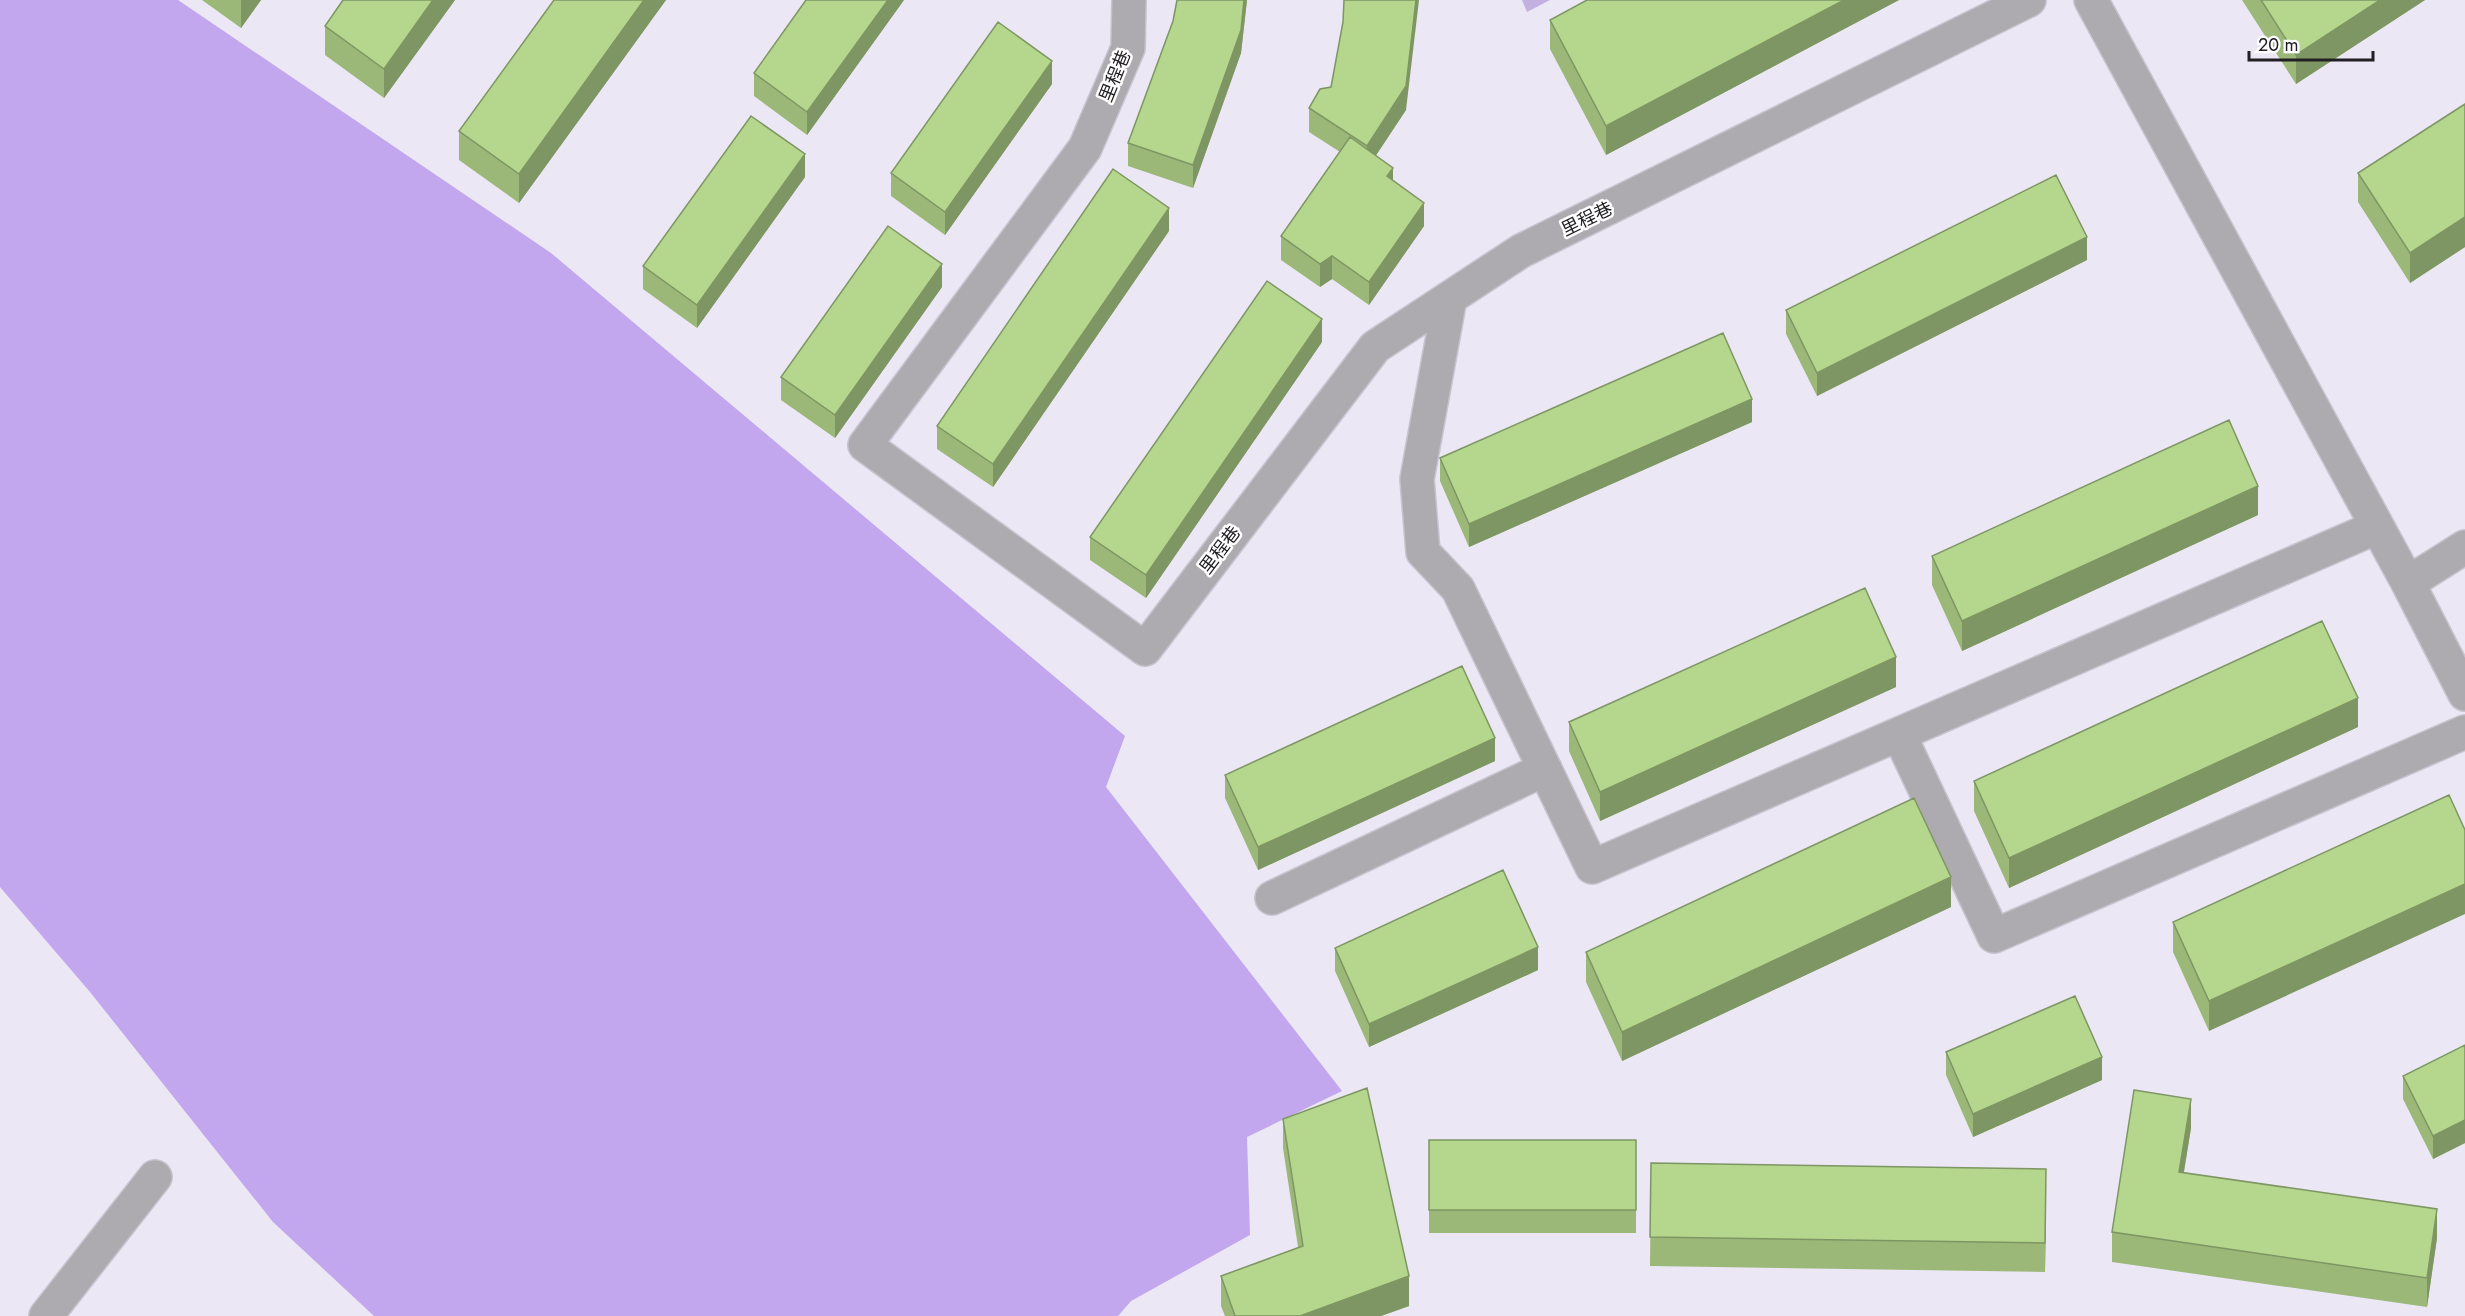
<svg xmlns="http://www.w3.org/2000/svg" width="2465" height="1316" font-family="Jost,'Noto Sans SC',sans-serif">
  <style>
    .green { fill: #c2b0e1 }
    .forest { fill: #c2a7ee }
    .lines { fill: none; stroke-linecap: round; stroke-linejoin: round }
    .minor-casing { stroke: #c7c3cf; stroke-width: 36 }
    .minor { stroke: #adabb0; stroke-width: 33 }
    .wall { fill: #9bb879 }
    .shaded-wall { fill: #7e9663 }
    .building { fill: #b4d68d; stroke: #7e9663; stroke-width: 1.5 }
    .labels { text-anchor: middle; stroke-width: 5; stroke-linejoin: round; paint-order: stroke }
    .street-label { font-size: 18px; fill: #222025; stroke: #fff }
  </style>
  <rect width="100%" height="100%" fill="#ebe7f4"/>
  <path class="green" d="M1522,0H1550L1527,12Z"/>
  <path class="forest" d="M0,0H178L551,253L1125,736L1106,787L1342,1091L1247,1137L1250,1235L1131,1301L1118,1316H374L273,1222L90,992L0,887Z"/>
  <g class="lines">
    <g class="minor-casing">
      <path id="minor" d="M1129,0L1128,48L1085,148L865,445L1145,649L1375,347L1521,251L2029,0
        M2091,0L2408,583L2465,547
        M1450,298L1417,479L1423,552L1458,589L1592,867L2377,527
        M2408,583L2465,694
        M1899,734L1994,936L2465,732
        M1272,898L1545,769
        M46,1316L155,1177"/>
    </g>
    <use href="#minor" class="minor"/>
  </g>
  <path class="wall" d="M202,0H261L241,28Z
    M343,0H455L384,98L325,55V26Z
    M554,0H666L519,203L459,160V131Z
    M904,0L807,135L754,96V73Z
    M1177,0H1247L1241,53L1193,188L1128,166V143L1173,21Z
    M1587,0H1899L1606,155L1550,49V20Z
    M2242,0H2425L2296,84Z
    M1052,84L945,235L891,196V173Z
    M2465,104V247L2410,283L2358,202V173Z
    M1309,108L1406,110L1376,155L1424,226L1369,305L1332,279L1320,287L1281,260V236L1340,152L1309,132Z
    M805,177L697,328L643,289V266Z
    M1169,231L993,487L937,449V426Z
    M2087,260L1817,396L1786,334V310Z
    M942,287L835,438L781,400V377Z
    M1322,342L1146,598L1090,560V537Z
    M1752,422L1469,547L1440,481V458Z
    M2258,515L1962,651L1932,585V556Z
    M1896,687L1600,821L1569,751V722Z
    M2358,727L2009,888L1974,811V781Z
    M1495,761L1258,870L1225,798V775Z
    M2465,830L2209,1031L2173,952V922Z
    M1951,907L1622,1061L1586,982V952Z
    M1335,948L1538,970L1369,1047L1335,971Z
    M2465,1045V1143L2433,1159L2403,1099V1076Z
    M1946,1052L2102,1080L1973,1137L1946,1075Z
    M1283,1119L1409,1306L1381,1316H1225L1221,1306V1276L1298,1247L1283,1148Z
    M2191,1128L2184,1172L2437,1238L2427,1307L2112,1262V1232Z
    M1429,1140H1636V1233H1429Z
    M1651,1163L2046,1199L2045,1272L1650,1266Z"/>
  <path class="shaded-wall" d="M241,0H261L241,28Z
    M433,0H455L384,98V69Z
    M644,0H666L519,203V174Z
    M888,0H904L807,135V112Z
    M1244,0H1247L1241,53L1193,188V165Z
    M1416,0H1419L1406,110L1367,169V146Z
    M1844,0H1899L1606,155V126Z
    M2380,0H2425L2296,84V55Z
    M1052,61V84L945,235V212Z
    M805,154V177L697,328V305Z
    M1393,168V191L1387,176Z
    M1424,203V226L1369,305V282Z
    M1169,208V231L993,487V464Z
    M2465,217V247L2410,283V253Z
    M2087,237V260L1817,396V373Z
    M1332,256V279L1320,287V264Z
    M942,264V287L835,438V415Z
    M1322,319V342L1146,598V575Z
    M1752,399V422L1469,547V524Z
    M2258,486V515L1962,651V621Z
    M1896,657V687L1600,821V792Z
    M2358,698V727L2009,888V858Z
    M1495,738V761L1258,870V847Z
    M1951,877V907L1622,1061V1032Z
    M2465,884V914L2209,1031V1001Z
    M1538,947V970L1369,1047V1024Z
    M2102,1057V1080L1973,1137V1114Z
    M2191,1099V1128L2179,1201V1172Z
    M2465,1120V1143L2433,1159V1136Z
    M2046,1169V1199L2045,1272V1243Z
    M2437,1209V1238L2427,1307V1278Z
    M1409,1276V1306L1381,1316H1300Z"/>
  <path class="building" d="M343,0H433L384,69L325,26Z
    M554,0H644L519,174L459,131Z
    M806,0H888L807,112L754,73Z
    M1177,0H1244L1241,30L1193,165L1128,143L1173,21Z
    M1344,0H1416L1406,86L1367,146L1309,108L1320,89L1331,87L1343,22Z
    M1587,0H1844L1606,126L1550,20Z
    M2261,0H2380L2296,55Z
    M998,22L1052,61L945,212L891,173Z
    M2465,104V217L2410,253L2358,173Z
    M751,116L805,154L697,305L643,266Z
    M1350,137L1393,168L1387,176L1424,203L1369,282L1332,256L1320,264L1281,236Z
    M1113,169L1169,208L993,464L937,426Z
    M2056,175L2087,237L1817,373L1786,310Z
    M888,226L942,264L835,415L781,377Z
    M1267,281L1322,319L1146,575L1090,537Z
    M1723,333L1752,399L1469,524L1440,458Z
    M2229,420L2258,486L1962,621L1932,556Z
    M1865,588L1896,657L1600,792L1569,722Z
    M2322,621L2358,698L2009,858L1974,781Z
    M1462,666L1495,738L1258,847L1225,775Z
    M2449,795L2465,830V884L2209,1001L2173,922Z
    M1914,798L1951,877L1622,1032L1586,952Z
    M1503,870L1538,947L1369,1024L1335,948Z
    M2075,996L2102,1057L1973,1114L1946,1052Z
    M2465,1045V1120L2433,1136L2403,1076Z
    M1367,1088L1409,1276L1300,1316H1235L1221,1276L1303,1246L1283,1119Z
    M2134,1090L2191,1099L2179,1172L2437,1209L2427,1278L2112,1232Z
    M1429,1140H1636V1210H1429Z
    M1651,1163L2046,1169L2045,1243L1650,1237Z"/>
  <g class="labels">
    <g class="street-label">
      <text transform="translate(1115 76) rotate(-68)" y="6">里程巷</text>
      <text transform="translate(1587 219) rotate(-26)" y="6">里程巷</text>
      <text transform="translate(1220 550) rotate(-53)" y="6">里程巷</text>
    </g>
  </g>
  <path d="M2249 51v9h124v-9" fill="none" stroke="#222025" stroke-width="3"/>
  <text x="2258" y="51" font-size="18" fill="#222025" stroke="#ffffff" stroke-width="4.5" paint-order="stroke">20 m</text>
</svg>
